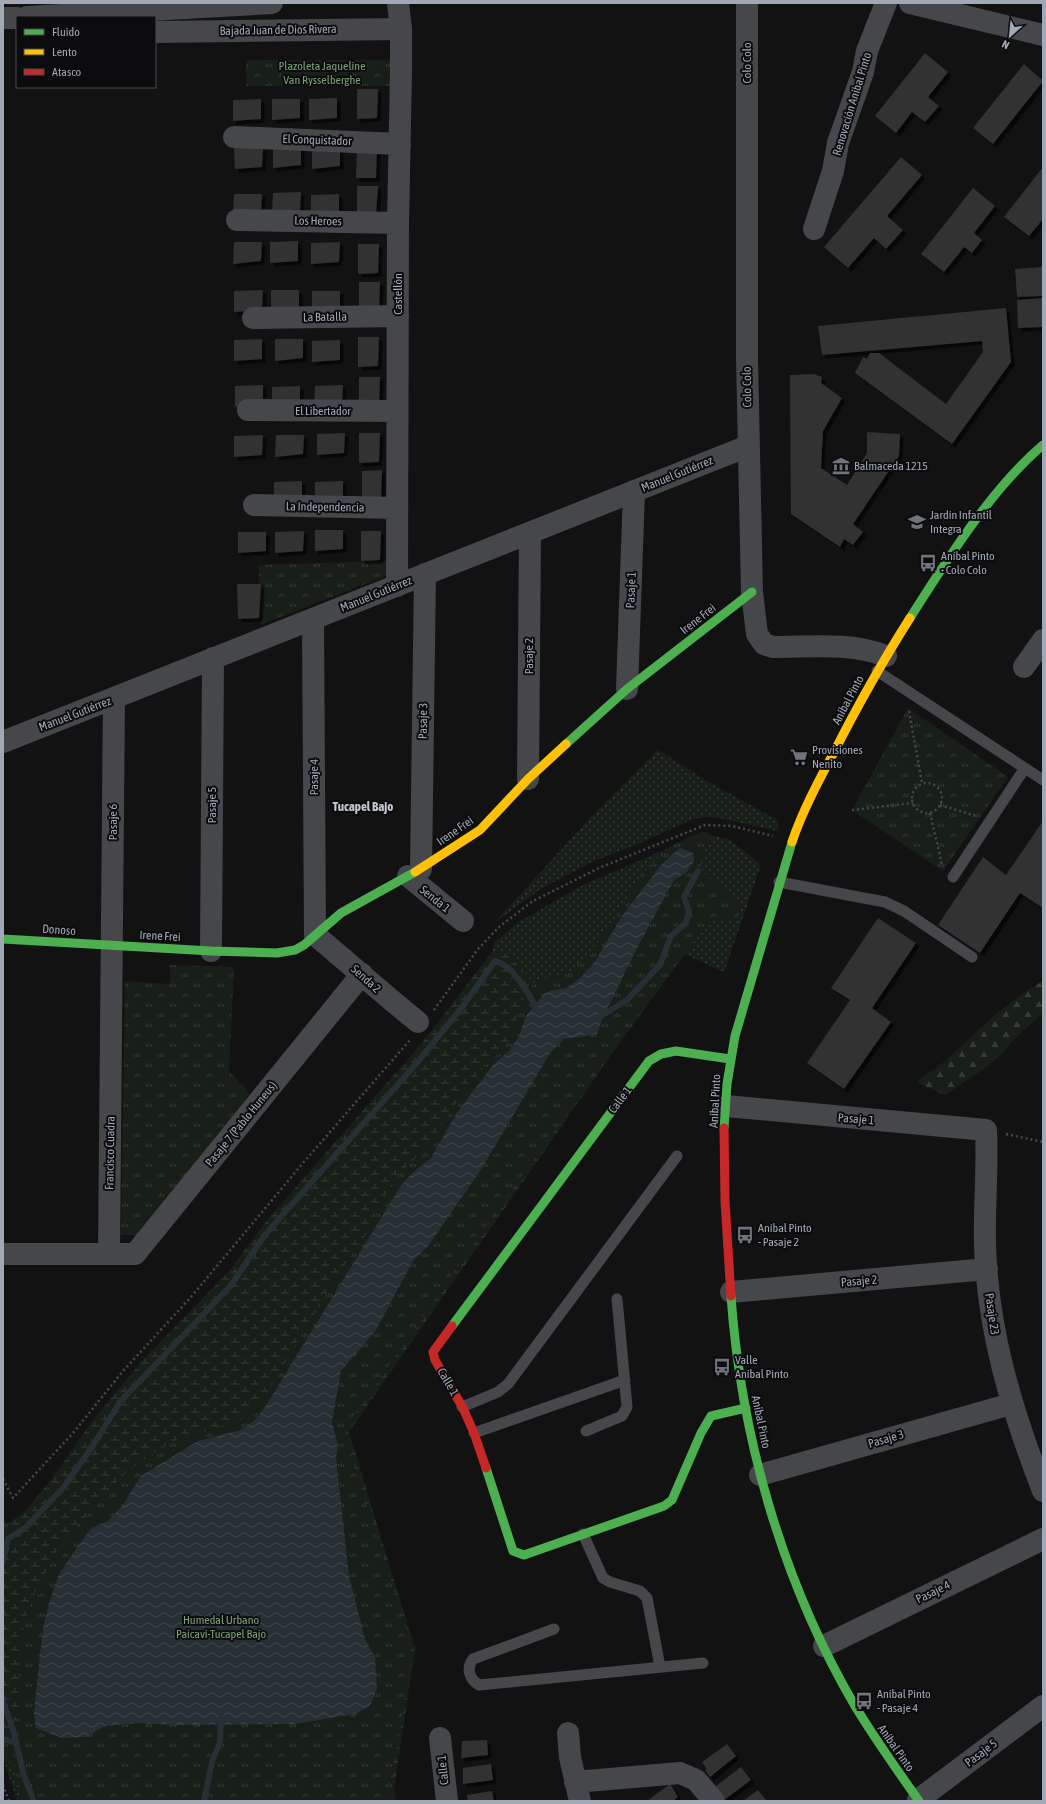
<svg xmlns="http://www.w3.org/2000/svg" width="1046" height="1804" font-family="'Asap Condensed',sans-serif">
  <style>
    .grass { fill: url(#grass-dots) }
    .forest { fill: url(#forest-firs) }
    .wetland { fill: url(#wetland-marsh) }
    .park { fill: url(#park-tufts) }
    .water { fill: url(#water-waves) }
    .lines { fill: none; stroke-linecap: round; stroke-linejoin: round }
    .stream { stroke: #252f34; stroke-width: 6 }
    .building { fill: #313133; filter: url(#shadow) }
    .path { stroke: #47494d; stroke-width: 2.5; stroke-dasharray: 2 3; stroke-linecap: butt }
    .lane { stroke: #46474b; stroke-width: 11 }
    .street { stroke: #46474b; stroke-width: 22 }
    .fast { stroke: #4caf50; stroke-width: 9 }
    .slow { stroke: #ffc107; stroke-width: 9 }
    .jam { stroke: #c62828; stroke-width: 9 }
    .labels { text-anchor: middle; stroke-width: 4; stroke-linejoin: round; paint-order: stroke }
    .street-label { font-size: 12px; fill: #a1a9b5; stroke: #0c0c0e }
    .park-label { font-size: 12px; fill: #79a276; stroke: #0c0c0e }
    .poi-label { font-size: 12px; fill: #a1a9b5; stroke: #0c0c0e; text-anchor: start }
    .neighbourhood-label { font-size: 13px; font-weight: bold; fill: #c2c8d0; stroke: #0c0c0e }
  </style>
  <defs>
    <pattern id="grass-dots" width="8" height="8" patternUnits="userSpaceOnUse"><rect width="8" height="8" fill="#181f18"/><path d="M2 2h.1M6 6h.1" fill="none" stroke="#363d37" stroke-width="1.8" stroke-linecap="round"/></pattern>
    <pattern id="forest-firs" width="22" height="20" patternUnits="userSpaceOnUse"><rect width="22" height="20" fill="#181f18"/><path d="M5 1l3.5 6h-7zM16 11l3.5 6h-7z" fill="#363d37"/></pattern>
    <pattern id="wetland-marsh" width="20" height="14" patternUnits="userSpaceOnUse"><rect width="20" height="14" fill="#181f18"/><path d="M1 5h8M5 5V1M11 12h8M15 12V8" fill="none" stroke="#363d37"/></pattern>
    <pattern id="park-tufts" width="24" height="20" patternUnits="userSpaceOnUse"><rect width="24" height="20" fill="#181f18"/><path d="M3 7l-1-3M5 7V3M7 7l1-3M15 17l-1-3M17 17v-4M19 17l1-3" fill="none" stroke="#363d37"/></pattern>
    <pattern id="water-waves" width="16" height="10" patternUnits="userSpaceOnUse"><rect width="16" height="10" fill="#252f34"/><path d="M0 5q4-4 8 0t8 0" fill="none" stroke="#424a4f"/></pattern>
    <filter id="shadow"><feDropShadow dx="3.5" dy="3.5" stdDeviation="0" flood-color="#0009"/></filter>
  </defs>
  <rect width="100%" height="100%" fill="#121212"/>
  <path class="grass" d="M658,750L705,780L779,821L777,831L720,818L706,817L693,819L633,846L594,861L542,888L494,923L593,815Z
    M708,835L729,839L761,865L724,972L682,953L544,994L509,955L492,952L495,942L517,923L585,884L669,848Z
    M3,1758H11L20,1783L24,1801H16L14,1791Z"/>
  <path class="forest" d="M1043,981V1013L1014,1039L1001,1055L981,1071L945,1095L916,1082L943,1063L996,1014L1025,992Z"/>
  <path class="wetland" d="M492,952L509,955L544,994L682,953L349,1432L415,1649L393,1795L20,1783L3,1739V1524H7L25,1511L51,1480L93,1420L142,1361L229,1271L267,1220L421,1044Z"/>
  <path class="park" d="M246,60H398L397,86H246Z
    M386,561V576L260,625L259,565Z
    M908,708L1008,777L943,871L852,810Z
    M701,832H707L711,837L702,858L701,869L742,908L735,920L732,921L716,919L696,939L500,1206L346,1427L345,1437L408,1635L410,1675L391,1777L396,1801H22L14,1765L3,1757V1740L10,1743L17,1740L21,1734L19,1666L23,1628L35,1592L55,1554L68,1536L127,1471L160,1449L178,1439L240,1421L266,1395L336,1277L367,1233L375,1212L397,1176L422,1152L438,1132L469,1082L501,1051L509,1040L525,994L537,981L570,971L586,956L612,925L639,877L669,847Z
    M170,965L234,967L229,1071L250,1094L138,1235H121L125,981L170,984Z
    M3,1522H5L30,1537L3,1550Z"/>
  <path class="water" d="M680,848L693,853L694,861L686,873L674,880L637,948L602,1020L597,1034L564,1039L550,1053L482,1168L429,1245L413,1261L376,1330L341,1371L332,1422L338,1446L336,1457L349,1576L365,1639L375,1658L377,1689L370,1706L355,1714L294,1724L180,1725L137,1723L105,1726L86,1737L62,1738L36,1728L34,1713L40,1653L44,1623L50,1600L59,1574L80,1543L92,1528L108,1521L122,1506L141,1476L198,1441L241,1430L256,1419L267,1404L400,1187L410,1175L431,1158L456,1114L493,1065L509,1051L519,1036L526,1016L544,994L552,990L566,988L578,980L594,963L622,916L661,865Z"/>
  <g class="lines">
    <path class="stream" d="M599,1017L627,1000L660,965L671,936L686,923L689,911L684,897L698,871
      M3,1561L8,1539L26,1527L64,1487L94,1444L120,1402L232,1284L264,1236L416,1064L463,1006L495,961C498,962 502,963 504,965C515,971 534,1000 537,1012
      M3,1701L14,1733L24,1776L34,1801
      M3,1739L16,1743
      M204,1801L212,1762L220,1742L221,1718"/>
  </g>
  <path class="building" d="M925,53L948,72L928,97L939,106L925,122L912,112L896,133L875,116Z
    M1024,64L1043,81L993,144L973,128Z
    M357,89H378L377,118L357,119Z
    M337,98V118L309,120V99Z
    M261,99V119L233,121V100Z
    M272,99H300V118L272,120Z
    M273,146H301V165L273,168Z
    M340,146V166L312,169V147Z
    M263,147L262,167L235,169L234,148Z
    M377,148L376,178H356L357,149Z
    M901,157L922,175L887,216L903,230L886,249L874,238L848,268L824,247Z
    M1043,167V219L1029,236L1004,217Z
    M357,186H378L376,215L357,216Z
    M973,188L995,206L974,233L982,240L972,253L964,247L944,272L921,254Z
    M301,192L300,212L272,214L273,193Z
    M234,194H262L261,214L233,216Z
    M339,194V214L311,216V195Z
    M298,241V261L270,263V242Z
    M234,242H262L261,261L233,264Z
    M340,242L339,262L311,264V243Z
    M358,244H379L378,273L358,274Z
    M1043,267V296L1017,297L1015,269Z
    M359,282H380L379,311L359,312Z
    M263,290L262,310L234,312V291Z
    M271,290H299V310L271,312Z
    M312,291H340V310L312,312Z
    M1043,298V327L1018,328L1017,300Z
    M1006,308L1011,362L952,444L855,373L863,357L867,359L870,353H879L946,404L983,352L982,341L822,355L818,326Z
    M358,337H379L378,366L358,367Z
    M262,339V359L234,361V340Z
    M275,339H303V358L275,361Z
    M340,340V360L312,362V341Z
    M814,374L822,377L821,383L842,398L823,431L821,468L847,485L867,453V432L900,434L899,456L853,524L863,532L853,545L844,539L840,547L791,514L790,375Z
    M359,377H380L379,406H359Z
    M263,385V405L235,407V386Z
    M343,385L342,405L314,407L315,386Z
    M300,386V406L272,408V387Z
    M345,433L344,453L317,455V434Z
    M359,433H380L379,462L359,463Z
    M263,435L262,455L234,457V436Z
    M276,435H304L303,454L275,457Z
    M382,470L381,500L362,501V471Z
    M302,481V501L274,503V482Z
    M343,481V501L315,503V482Z
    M315,530H343V549L315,551Z
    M304,531L303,551L275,553V532Z
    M361,531H381L380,560L361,561Z
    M238,532H266V551L238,553Z
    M237,584H261L259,618L238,619Z
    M1043,821V908L1020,893L980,953L938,925L983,857L1006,875Z
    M878,918L916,943L872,1008L891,1022L844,1089L807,1063L850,1000L831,988Z
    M487,1740L488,1755L461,1758L462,1741Z
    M727,1744L736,1756L710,1777L705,1770L707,1769L702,1762Z
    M491,1764L493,1780L463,1784V1768Z
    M741,1767L751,1780L724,1800L716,1786Z
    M670,1784L678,1797L673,1801H647Z
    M758,1790L767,1801H743Z
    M492,1791L494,1801H468L467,1795Z"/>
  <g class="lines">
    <path class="path" d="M909,711L922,783
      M912 798a15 15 0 1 1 30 0a15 15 0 1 1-30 0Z
      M940,805L976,816
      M852,810L913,803
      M930,813L942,865
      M434,1010L478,949L500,926L533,901L599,868L705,825L732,826L773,836
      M1006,1134L1043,1142
      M3,1479L13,1498L73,1433L123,1371L191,1297L303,1163L410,1040
      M3,1785L9,1801"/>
    <path class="lane" d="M877,671L1043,780
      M953,877L1025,768
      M779,882L885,902L904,911L972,957
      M462,1407L498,1392L508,1384L677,1156
      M586,1431L622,1416L627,1407L617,1299
      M474,1433L625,1380
      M583,1534L603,1578L610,1582L640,1591L647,1598L660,1667
      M554,1629L473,1659C466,1668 469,1679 479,1685L703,1663"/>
    <path class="street" d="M747,3V358L752,592L757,634L764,644L773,647C811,647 850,642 886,656
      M910,3L1043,35
      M27,17L272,3
      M3,18H17
      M155,32L401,29
      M234,137L400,144
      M237,220L398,223
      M814,229L833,171L838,143L863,72L867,51L886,3
      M253,318L398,316
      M248,410L397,411
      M254,505L397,508
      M397,586L398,223L401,72V29L398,3
      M313,619L315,935C350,964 383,994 418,1022
      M1024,667L1043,640
      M627,689L634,491
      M3,742L748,446
      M528,779L530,533
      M421,869L425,574
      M408,876L463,921
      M211,951L213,658
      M726,1106L986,1130C988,1168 984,1205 985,1243C987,1330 1012,1411 1043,1491
      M3,1254H109L114,698
      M109,1254H135L362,974
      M731,1292L987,1269
      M760,1475L1011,1404
      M824,1646L1043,1539
      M568,1733L570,1757L580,1801
      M440,1738L447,1801
      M575,1782L680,1773L696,1780L714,1801
      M918,1800L1043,1706"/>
    <path class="fast" d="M910,618C946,561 992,488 1043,445
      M566,744L627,689L752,592
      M3,939L211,951L277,953L295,950L304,945L341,913L415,872
      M724,1128L727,1084L735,1036L792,842
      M731,1296C741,1438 783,1583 855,1706C875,1739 897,1770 919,1801
      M452,1326L649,1061L661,1054L676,1051L730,1059
      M486,1468L513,1551L524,1555L664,1506L672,1500L701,1433L711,1416L746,1408"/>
    <path class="slow" d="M792,842C802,812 818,782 833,754C857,707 882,662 910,618
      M415,872L480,830L528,779L566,744"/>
    <path class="jam" d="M724,1128L725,1201L731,1296
      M452,1326L433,1352L435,1360L463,1408L474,1433L486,1468"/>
  </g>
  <defs>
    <g id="museum-bare" transform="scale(1.38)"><path d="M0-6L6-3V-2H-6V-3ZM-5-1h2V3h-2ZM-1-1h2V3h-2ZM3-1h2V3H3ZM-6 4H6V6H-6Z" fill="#6f747c" stroke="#0c0c0e" stroke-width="2.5" paint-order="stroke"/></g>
    <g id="school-bare" transform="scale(1.38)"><path d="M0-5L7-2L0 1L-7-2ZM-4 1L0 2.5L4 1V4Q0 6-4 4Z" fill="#6f747c" stroke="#0c0c0e" stroke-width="2.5" paint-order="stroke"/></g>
    <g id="bus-bare" transform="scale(1.38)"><path d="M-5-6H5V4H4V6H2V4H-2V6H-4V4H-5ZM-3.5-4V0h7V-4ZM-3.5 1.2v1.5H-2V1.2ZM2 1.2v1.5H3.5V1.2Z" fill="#6f747c" stroke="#0c0c0e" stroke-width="2.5" paint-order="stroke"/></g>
    <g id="supermarket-bare" transform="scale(1.38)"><path d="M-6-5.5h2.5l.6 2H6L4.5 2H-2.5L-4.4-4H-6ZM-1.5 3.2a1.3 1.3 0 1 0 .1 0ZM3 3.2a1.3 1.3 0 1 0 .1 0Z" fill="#6f747c" stroke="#0c0c0e" stroke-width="2.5" paint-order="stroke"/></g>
  </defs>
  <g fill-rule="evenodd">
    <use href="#museum-bare" x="841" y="466"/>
    <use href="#school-bare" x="917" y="522"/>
    <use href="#bus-bare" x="928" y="563"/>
    <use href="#supermarket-bare" x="799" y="757"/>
    <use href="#bus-bare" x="745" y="1235"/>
    <use href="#bus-bare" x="722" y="1367"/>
    <use href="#bus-bare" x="864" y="1701"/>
  </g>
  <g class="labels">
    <g class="street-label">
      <text transform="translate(278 30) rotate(-1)" y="4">Bajada Juan de Dios Rivera</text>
      <text transform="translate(747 63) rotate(-90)" y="4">Colo Colo</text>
      <text transform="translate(852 104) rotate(-73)" y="4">Renovación Aníbal Pinto</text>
      <text transform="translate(317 140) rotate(2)" y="4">El Conquistador</text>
      <text transform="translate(318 221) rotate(1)" y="4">Los Heroes</text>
      <text transform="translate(398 294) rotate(-90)" y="4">Castellón</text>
      <text transform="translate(325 317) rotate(-1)" y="4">La Batalla</text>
      <text transform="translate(747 387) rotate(-91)" y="4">Colo Colo</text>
      <text x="323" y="415">El Libertador</text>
      <text transform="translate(677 474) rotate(-22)" y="4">Manuel Gutiérrez</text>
      <text transform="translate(325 507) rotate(1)" y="4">La Independencia</text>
      <text transform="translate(631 590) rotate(-88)" y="4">Pasaje 1</text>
      <text transform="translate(376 594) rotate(-22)" y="4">Manuel Gutiérrez</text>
      <text transform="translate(698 619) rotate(-38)" y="4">Irene Frei</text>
      <text transform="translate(529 656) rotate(-90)" y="4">Pasaje 2</text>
      <text transform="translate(848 700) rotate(-62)" y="4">Aníbal Pinto</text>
      <text transform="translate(75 714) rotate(-21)" y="4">Manuel Gutiérrez</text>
      <text transform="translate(423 721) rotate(-89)" y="4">Pasaje 3</text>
      <text transform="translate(314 777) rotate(-90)" y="4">Pasaje 4</text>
      <text transform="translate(212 805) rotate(-90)" y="4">Pasaje 5</text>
      <text transform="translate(113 822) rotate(-90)" y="4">Pasaje 6</text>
      <text transform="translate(455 831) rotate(-35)" y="4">Irene Frei</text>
      <text transform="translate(435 899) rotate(39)" y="4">Senda 1</text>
      <text transform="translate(59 930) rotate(4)" y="4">Donoso</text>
      <text transform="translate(160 936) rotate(3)" y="4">Irene Frei</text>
      <text transform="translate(366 979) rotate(42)" y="4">Senda 2</text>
      <text transform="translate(620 1100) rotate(-53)" y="4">Calle 1</text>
      <text transform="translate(715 1101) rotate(-87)" y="4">Aníbal Pinto</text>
      <text transform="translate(856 1119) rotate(5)" y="4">Pasaje 1</text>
      <text transform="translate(241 1124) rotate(-51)" y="4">Pasaje 7 (Pablo Huneus)</text>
      <text transform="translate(110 1153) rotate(-89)" y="4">Francisco Cuadra</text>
      <text transform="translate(859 1281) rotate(-5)" y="4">Pasaje 2</text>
      <text transform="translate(992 1314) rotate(82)" y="4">Pasaje 23</text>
      <text transform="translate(448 1382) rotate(60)" y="4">Calle 1</text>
      <text transform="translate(761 1422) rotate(78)" y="4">Aníbal Pinto</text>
      <text transform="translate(886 1439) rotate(-16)" y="4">Pasaje 3</text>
      <text transform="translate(933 1592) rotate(-26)" y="4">Pasaje 4</text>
      <text transform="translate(896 1748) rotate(55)" y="4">Aníbal Pinto</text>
      <text transform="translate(981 1753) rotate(-37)" y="4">Pasaje 5</text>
      <text transform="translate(443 1770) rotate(-96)" y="4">Calle 1</text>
    </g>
    <g class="park-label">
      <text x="322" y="70">Plazoleta Jaqueline<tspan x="322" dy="14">Van Rysselberghe</tspan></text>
      <text x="221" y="1624">Humedal Urbano<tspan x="221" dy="14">Paicaví-Tucapel Bajo</tspan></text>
    </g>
    <g class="poi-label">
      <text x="854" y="470">Balmaceda 1215</text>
      <text x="930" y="519">Jardín Infantil<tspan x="930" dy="14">Integra</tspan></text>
      <text x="941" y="560">Aníbal Pinto<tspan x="941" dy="14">- Colo Colo</tspan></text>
      <text x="812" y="754">Provisiones<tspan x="812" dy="14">Nenito</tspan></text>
      <text x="758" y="1232">Aníbal Pinto<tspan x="758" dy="14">- Pasaje 2</tspan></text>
      <text x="735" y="1364">Valle<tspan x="735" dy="14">Aníbal Pinto</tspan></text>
      <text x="877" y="1698">Aníbal Pinto<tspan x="877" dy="14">- Pasaje 4</tspan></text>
    </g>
    <g class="neighbourhood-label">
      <text x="363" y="811">Tucapel Bajo</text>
    </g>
  </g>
  <rect width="1046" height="1804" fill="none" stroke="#a1a9b5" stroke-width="8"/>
  <rect x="16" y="16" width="140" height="72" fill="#0c0c0e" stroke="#484b51"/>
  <rect x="24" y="29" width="20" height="6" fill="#4caf50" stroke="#484b51"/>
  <text x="52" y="36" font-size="12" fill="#a1a9b5">Fluido</text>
  <rect x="24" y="49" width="20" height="6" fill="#ffc107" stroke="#484b51"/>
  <text x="52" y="56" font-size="12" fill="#a1a9b5">Lento</text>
  <rect x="24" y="69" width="20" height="6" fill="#c62828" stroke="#484b51"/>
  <text x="52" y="76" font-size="12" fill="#a1a9b5">Atasco</text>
  <g transform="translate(1010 36) rotate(207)" stroke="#0c0c0e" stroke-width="3" paint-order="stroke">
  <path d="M0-3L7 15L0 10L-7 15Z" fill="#a1a9b5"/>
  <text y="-6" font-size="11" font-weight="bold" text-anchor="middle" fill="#a1a9b5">N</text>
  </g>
</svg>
